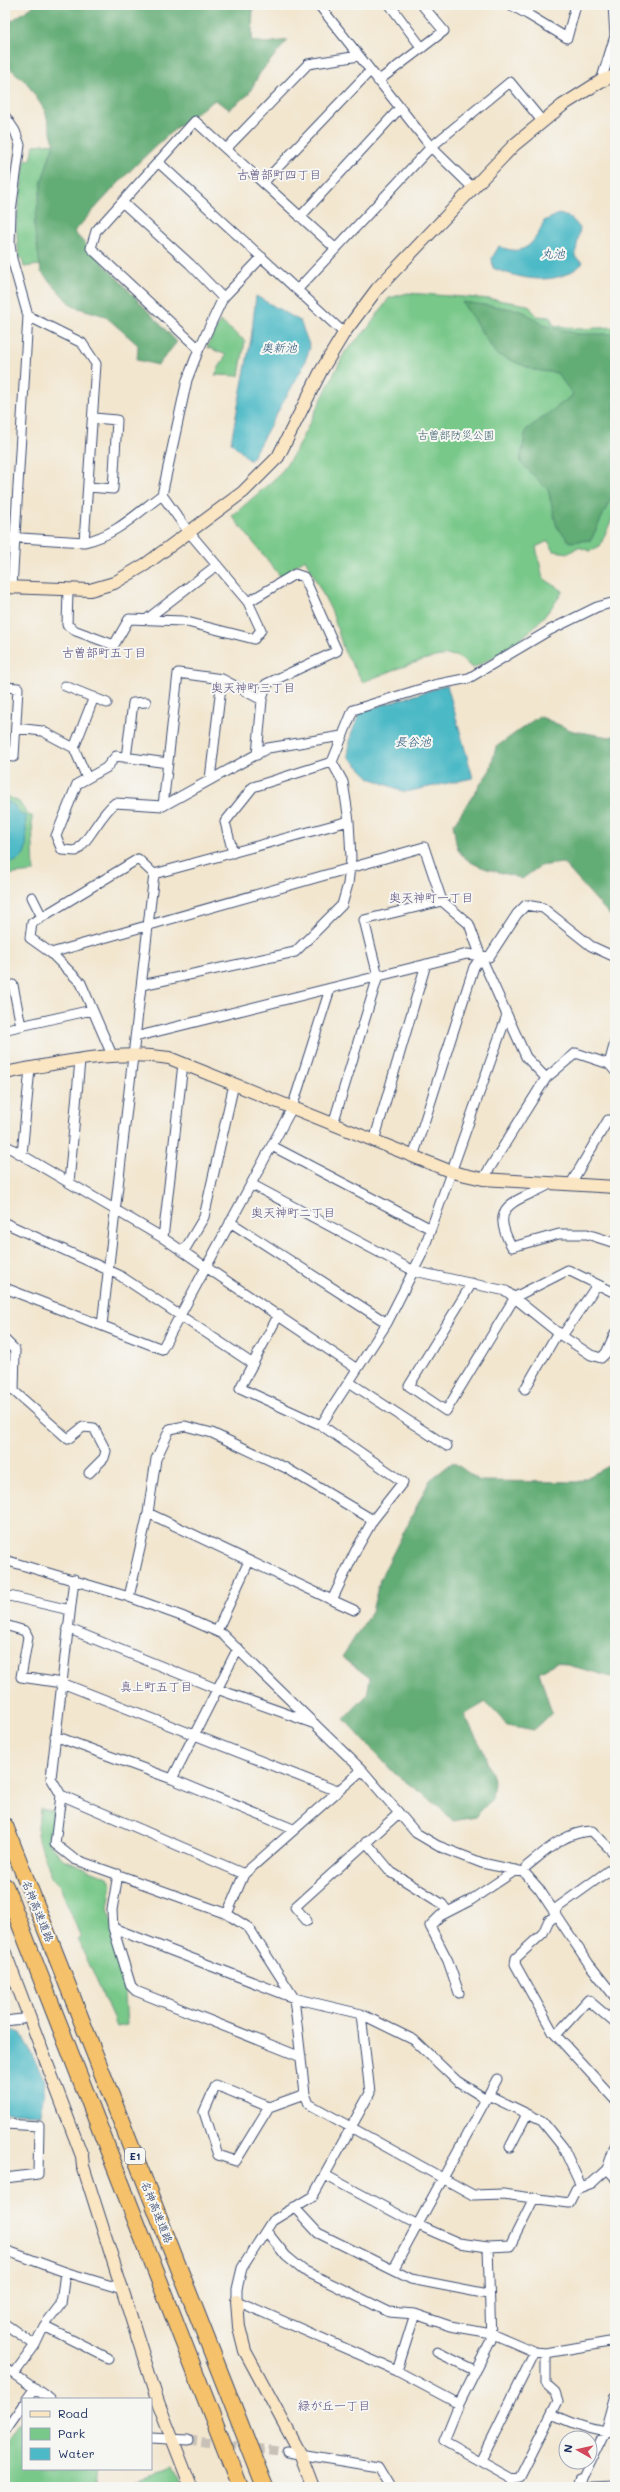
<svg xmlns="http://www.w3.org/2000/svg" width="620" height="2492" font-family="Mali,'Klee One',sans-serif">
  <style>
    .green { fill: #78c889; stroke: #4a7c74 }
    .forest { fill: #62ac75; stroke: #3e6e6a }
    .water { fill: #4cb9c6; stroke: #347492 }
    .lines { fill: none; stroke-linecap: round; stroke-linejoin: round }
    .street-tunnel { stroke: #c7c1b8; stroke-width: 9; stroke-dasharray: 9 4.5; stroke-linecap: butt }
    .street-casing { stroke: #3b4a6f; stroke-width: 11 }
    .secondary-casing { stroke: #3b4a6f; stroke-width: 14 }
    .highway-casing { stroke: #3b4a6f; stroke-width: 18 }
    .street { stroke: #fff; stroke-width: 9 }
    .secondary { stroke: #fbe6c4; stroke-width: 12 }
    .highway { stroke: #f5c16b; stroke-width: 16 }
    .labels { text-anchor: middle; stroke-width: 4; stroke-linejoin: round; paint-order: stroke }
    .shield { fill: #f6f6f2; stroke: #5d6b8a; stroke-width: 1 }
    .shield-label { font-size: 10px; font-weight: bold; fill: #1b2f5e }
    .park-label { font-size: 11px; fill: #375d6b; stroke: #f6f6f2 }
    .street-label { font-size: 11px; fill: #1b2f5e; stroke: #f6f6f2 }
    .neighbourhood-label { font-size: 12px; fill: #5c5182; stroke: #f6f6f2 }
    .water-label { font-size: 12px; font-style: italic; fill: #2a587d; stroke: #f6f6f2 }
  </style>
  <rect width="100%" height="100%" fill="#f6f6f2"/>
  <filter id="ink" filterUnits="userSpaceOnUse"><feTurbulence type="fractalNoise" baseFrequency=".025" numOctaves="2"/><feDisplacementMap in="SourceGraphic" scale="8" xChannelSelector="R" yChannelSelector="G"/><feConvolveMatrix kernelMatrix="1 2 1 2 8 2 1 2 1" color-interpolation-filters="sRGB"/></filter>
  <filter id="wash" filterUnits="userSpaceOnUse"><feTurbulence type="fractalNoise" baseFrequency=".012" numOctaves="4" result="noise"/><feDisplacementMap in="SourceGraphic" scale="16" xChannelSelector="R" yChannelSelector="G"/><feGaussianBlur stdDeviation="0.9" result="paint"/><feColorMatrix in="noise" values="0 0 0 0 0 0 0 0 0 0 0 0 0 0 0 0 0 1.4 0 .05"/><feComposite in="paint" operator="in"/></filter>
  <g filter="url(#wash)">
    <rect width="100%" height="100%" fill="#f2e6cf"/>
    <path class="green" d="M54,143L42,181L40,265L24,267L22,258H19L16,225L25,159L31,160L34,145Z
      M408,293L491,299L528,305L537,316L551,317L553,325L579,329L615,327V512L600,546L590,551L578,547L569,553L554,551L548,541L536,547L543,578L563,591C539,629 512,648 473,668C468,665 461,658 455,656C437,651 382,675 363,682L344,651L332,612L305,559L281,577L232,516L280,474L295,452L345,352L368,328L389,298Z
      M220,321L245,341L239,376L215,375L226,355L207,347Z
      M7,796L19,802L28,815L32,816L34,872L5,875V797Z
      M40,1809L54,1811L50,1844L63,1859L108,1877L112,1884L108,1908L125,1994L127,2025L117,2027L78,1939L81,1938L59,1884L53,1880L37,1835Z
      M18,2423L23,2425V2469H98L96,2485L101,2487H5V2442Z
      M173,2469L181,2487H116Z"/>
    <path class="forest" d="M35,5H253L252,41L267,43L288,40L260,73L248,95L229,109L215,100C159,136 118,183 74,232L177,342L158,365L137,360L138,345L105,316L72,306L41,272L34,226L42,181L54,143L45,111L27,83L5,64V25Z
      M462,302L521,310L544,325L578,334H615V490L591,540L570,542L557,527L548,490L520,462L526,430L573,395L557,373L534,370L496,354Z
      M539,716L573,731L610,737L615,735V921L563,863L540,866L522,879C503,871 469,870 458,849C455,843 455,832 453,825L490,770L496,747Z
      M453,1462L480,1481L578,1482L615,1463V1678L557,1662L539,1672L552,1713L534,1730L507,1725L486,1702L464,1715L483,1750L494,1782L492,1799L475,1817L453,1821L440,1807L395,1774L344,1719L367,1695L370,1678L342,1657L372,1611L380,1579L430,1480Z"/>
    <path class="water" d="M559,214L571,218L580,228L575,257L583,263C558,287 523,280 493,268L492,258L499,246C524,258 535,243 544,221Z
      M256,296L300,321L310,347L303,367L250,461L231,442L251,339Z
      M447,685L473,778L405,792L370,778L348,756L351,735L360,712Z
      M6,801L14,805L21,815L26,816C24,838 35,860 5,864Z
      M12,2030L21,2033L45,2081L41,2114L5,2113V2036Z"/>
  </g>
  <g filter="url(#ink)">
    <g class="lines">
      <path class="street-tunnel" d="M188,2440L287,2452"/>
      <g class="street-casing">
        <path id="street" d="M307,5H319L431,147L473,188
          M390,5L422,48
          M511,5L527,14
          M529,5L527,14L567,38L576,5
          M378,81L444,31L422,5
          M601,81L615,36L613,5
          M5,116L15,131L20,145L11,211L10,244L12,259L28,316L12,588
          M226,149L308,64L359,56
          M158,162L344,333
          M263,183L370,71
          M122,202L190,264L223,298
          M300,217L400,108
          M297,290L431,147L510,82L542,121
          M28,316L82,343L96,364L84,542
          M199,349L91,248L96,231L195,121L336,249
          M89,487L113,489L117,420L94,418
          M162,495L187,380L199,349L223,298L262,257
          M5,537L84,542C115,536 137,513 162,495L188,531L248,602L261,630L254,639L183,621L129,619L114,645L76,631L67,625L68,591
          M248,602L295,574L304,577L337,651L266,684L262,700L257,755
          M147,619L217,565
          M65,686L107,703
          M5,687L18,688L14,757L5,756
          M16,728L42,731L74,748L87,778
          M74,748L94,697
          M126,758L133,703L146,702
          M168,763L116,756L106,768L77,784L56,836L62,850L76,851C92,837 99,816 115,803L163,806L268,748L342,736
          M210,779L222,679
          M163,806L178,673L222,679L262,700
          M233,853L225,822L253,787L332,762
          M154,874L349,821
          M32,897L42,917
          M51,953L424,847L442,901L469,924L481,957L526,1057L546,1078
          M13,985L21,1026
          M142,985L295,952L342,905L348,884L351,858L349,821L343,782L332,762L353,710L434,685L469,678L550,630L597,607L615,602
          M5,1031L7,1029L92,1010
          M135,1037L467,954L489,957L517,914L526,905L543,908L591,946L615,957
          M112,1055L81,983L51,953L30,938L32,923L138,859L154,874
          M609,1064L615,1042
          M333,1124L378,976L364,920L442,901
          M374,1141L426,964
          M5,1145L163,1238L357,1369
          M272,1146L431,1229
          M22,1155L30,1068
          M413,1157L474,967L481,957
          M483,1179L546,1078L576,1053L609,1064L615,1071
          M69,1183L80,1060
          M251,1184L414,1271L506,1291L562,1336L591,1355L601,1358L606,1353L615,1333
          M550,1184C519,1202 486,1202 512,1247L559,1234H587L615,1243
          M570,1185L608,1120L615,1121
          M230,1222L387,1323
          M5,1223L119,1275L253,1364
          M163,1238L183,1064
          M184,1251L204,1217L234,1084
          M472,1283L409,1386L446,1411L515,1297L568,1270L615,1293
          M5,1288L162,1349L292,1108L330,989
          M102,1325L154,874
          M562,1336L597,1285
          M5,1340L15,1350L14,1391
          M349,1382L447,1446
          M5,1387L7,1385L68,1439L83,1427L94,1428L106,1451L104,1458L89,1473
          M525,1389L558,1332
          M321,1425L387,1323L422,1254L507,1015
          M148,1513L332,1600L356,1550L373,1520L403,1482L321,1425L240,1388L279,1314
          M5,1560L129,1597L184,1617L222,1634L362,1770L416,1833L438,1846L482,1863L524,1872L539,1889L589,1964L615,1997
          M74,1579L51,1778L61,1795L55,1844L74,1859L227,1914L249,1928L294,1998L305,2094L309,2104L473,2195L503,2194L569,2203L576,2189L592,2183L607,2169L615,2146
          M5,1595L70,1610
          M129,1597L148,1513L156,1459L170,1429L185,1426L212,1433L286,1468L373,1520
          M332,1600L354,1610
          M5,1625L25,1631L28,1637L21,1677L62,1683L337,1791
          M67,1628L217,1689L315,1724
          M217,1631L249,1561
          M55,1736L172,1779L293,1829
          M172,1779L238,1648
          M61,1795L244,1874
          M366,1842L391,1872L442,1904L448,1912
          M527,1866C548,1849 565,1832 592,1831L615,1854
          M118,1874L112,1910L113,1928L131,1986L136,1991L301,2057
          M554,1910L615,1866
          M227,1914L244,1874L362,1770
          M557,1915L549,1920L543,1933L516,1958L515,1964L553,2032L615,2100
          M307,1921L295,1907L399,1813
          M113,1928L294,1998L361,2014L414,2040L457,2081L486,2099
          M459,1993L448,1961L430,1926L440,1916L471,1900L516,1870
          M361,2014L370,2093L313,2196L272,2221L242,2268L237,2289V2301L397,2371L459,2404
          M5,2021L22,2019L29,2015
          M556,2035L588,2000L615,2023
          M488,2095L542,2121L563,2147L581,2186
          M269,2107L236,2161L218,2155L204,2112L216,2085L269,2107L305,2094
          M5,2124L39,2126L38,2174L5,2178
          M510,2147L527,2114
          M607,2169L615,2177
          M325,2175L418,2225L459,2243L488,2247L491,2340L459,2404L444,2441L512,2479L520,2477L558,2401L555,2392L546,2384V2353
          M294,2207L318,2233L411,2279L488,2294
          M267,2232L286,2256L303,2270L389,2312L415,2314L450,2326L491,2333L535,2352L546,2353L615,2341
          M488,2247L510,2246L534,2198
          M5,2250L65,2272
          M393,2270L497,2079
          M5,2324L35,2345L14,2374
          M44,2326L108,2358
          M35,2345L44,2326L61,2304L65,2272L122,2289
          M437,2352L476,2371
          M5,2368L50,2399
          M397,2371L415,2314
          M27,2399L35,2388
          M552,2414C574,2424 591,2431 615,2433
          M5,2431L23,2405
          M151,2438L188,2440
          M287,2452L378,2467L390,2487
          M481,2461L535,2352
          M577,2487L579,2479L582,2480L605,2432L615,2396
          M592,2487L615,2486"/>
      </g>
      <g class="secondary-casing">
        <path id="secondary" d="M5,587L90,590L114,583L146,564L243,492L278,457L321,371L344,333L377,289L514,145L563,105L601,81L615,76
          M5,1073C60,1063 114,1049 169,1058L452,1172L483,1179L615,1187
          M5,1953L82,2156L83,2166L158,2402L191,2487
          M237,2301L239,2327L245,2351L300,2453L313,2487"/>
      </g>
      <g class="highway-casing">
        <path id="highway" d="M5,1826L265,2487
          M5,1886L240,2487"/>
      </g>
      <use href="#street" class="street"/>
      <use href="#secondary" class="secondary"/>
      <use href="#highway" class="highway"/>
    </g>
  </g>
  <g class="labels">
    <rect class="shield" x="125" y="2148" width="20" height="16" rx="3"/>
    <g class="shield-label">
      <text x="135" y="2160">E1</text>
    </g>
    <g class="park-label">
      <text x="456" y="439">古曽部防災公園</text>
    </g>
    <g class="street-label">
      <text transform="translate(38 1911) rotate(68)" y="4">名神高速道路</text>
      <text transform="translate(157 2212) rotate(68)" y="4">名神高速道路</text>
    </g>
    <g class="neighbourhood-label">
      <text x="279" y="179">古曽部町四丁目</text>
      <text x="104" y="657">古曽部町五丁目</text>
      <text x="253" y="692">奥天神町三丁目</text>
      <text x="431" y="902">奥天神町一丁目</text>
      <text x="293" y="1217">奥天神町二丁目</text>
      <text x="156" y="1691">真上町五丁目</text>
      <text x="334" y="2410">緑が丘一丁目</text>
    </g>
    <g class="water-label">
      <text x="553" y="258">丸池</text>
      <text x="279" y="352">奥新池</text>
      <text x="413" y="746">長谷池</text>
    </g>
  </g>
  <rect width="620" height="2492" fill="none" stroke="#f6f6f2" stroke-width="20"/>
  <rect x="22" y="2398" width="130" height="72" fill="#f6f6f2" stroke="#9ea6b7"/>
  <rect x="30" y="2411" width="20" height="6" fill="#fbe6c4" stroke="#9ea6b7"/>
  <text x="58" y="2418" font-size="12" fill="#1b2f5e">Road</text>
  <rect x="30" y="2428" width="20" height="12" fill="#78c889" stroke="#9ea6b7"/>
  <text x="58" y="2438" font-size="12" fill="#1b2f5e">Park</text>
  <rect x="30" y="2448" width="20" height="12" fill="#4cb9c6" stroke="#9ea6b7"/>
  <text x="58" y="2458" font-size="12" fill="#1b2f5e">Water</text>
  <g transform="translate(578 2450) rotate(278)"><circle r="19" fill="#f6f6f2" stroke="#9ea6b7"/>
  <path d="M0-3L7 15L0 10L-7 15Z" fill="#d1495b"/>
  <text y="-6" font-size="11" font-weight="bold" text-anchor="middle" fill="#1b2f5e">N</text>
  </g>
</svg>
